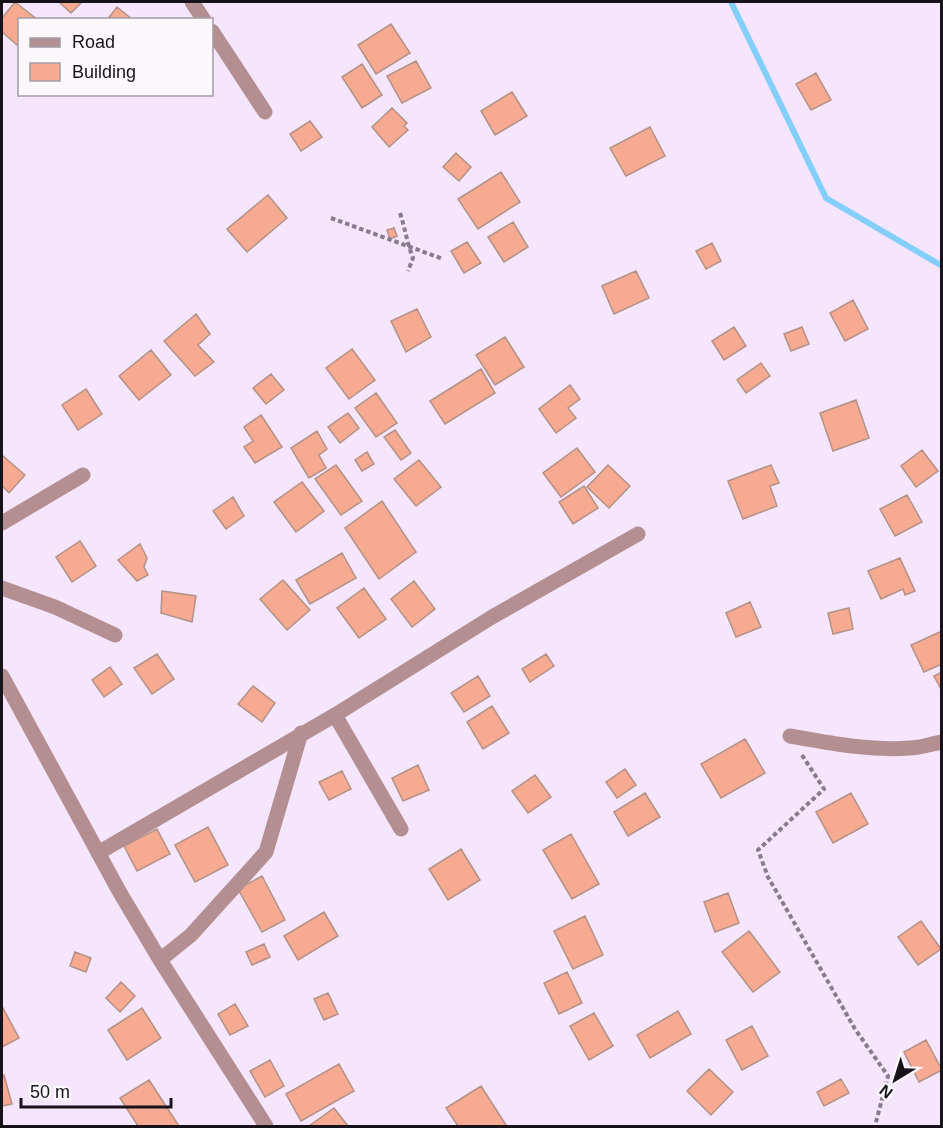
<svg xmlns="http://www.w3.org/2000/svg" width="943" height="1128" font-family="Arial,sans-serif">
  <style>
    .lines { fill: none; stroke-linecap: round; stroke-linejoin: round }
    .stream { stroke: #84cefb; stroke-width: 6 }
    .building { fill: #f6aa91; stroke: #b29186; stroke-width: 1.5 }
    .path { stroke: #877c8c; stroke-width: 4; stroke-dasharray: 4.5 3; stroke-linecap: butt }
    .minor { stroke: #b38f92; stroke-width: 15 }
  </style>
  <rect width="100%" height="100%" fill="#f6e6fd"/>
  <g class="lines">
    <path class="stream" d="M731,2L826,198L942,266"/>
  </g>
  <path class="building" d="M15,2L38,20H20V42L17,45L2,32V18Z
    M59,2H82L71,13Z
    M117,7L133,20H107Z
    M391,24L410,53L376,74L358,45Z
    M416,61L431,88L402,103L387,76Z
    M362,64L382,95L362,108L342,77Z
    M816,73L831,100L811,110L796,84Z
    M512,92L527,116L495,135L481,111Z
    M392,108L407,123L404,126L408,130L389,147L372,127Z
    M310,121L322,137L301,151L290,134Z
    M650,127L665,156L626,176L610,148Z
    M456,153L471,167L459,181L443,167Z
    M501,172L520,202L478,229L458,199Z
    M268,195L287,218L247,252L227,229Z
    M513,222L528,247L504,262L488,237Z
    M394,228L397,236L390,239L387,230Z
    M467,242L481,263L464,273L451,251Z
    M712,243L721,261L706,269L696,251Z
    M636,271L649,298L614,314L602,286Z
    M853,300L868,329L845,341L830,313Z
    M417,309L431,337L406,352L391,321Z
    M196,314L210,334L198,345L214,362L195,376L164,341Z
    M734,327L746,346L724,360L712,341Z
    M802,327L809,344L791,351L784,334Z
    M505,337L524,367L495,385L476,355Z
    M352,349L375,380L349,399L326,368Z
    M151,350L171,375L139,400L119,376Z
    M761,363L770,376L746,393L737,380Z
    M481,369L495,393L445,424L430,401Z
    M271,374L284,390L266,404L253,388Z
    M570,385L580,399L568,408L576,418L556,433L539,409Z
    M86,389L102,414L78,430L62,405Z
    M376,393L397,423L376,437L355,408Z
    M856,400L869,438L833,451L820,413Z
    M348,413L359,428L340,443L328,427Z
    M261,415L282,447L255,463L244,447L253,441L244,427Z
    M395,430L411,453L401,460L384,437Z
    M317,431L327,449L319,455L326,468L309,478L291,448Z
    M577,448L595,472L561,497L543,473Z
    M922,450L938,471L916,487L901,466Z
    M367,452L374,464L362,471L355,460Z
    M2,455L25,475L9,493L2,486Z
    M419,460L441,487L416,506L394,479Z
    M336,465L362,501L341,515L315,479Z
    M608,465L630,486L609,508L587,487Z
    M771,465L779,483L770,486L777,506L743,519L728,481Z
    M302,482L324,511L296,532L274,502Z
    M584,486L598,508L573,524L559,502Z
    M907,495L922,522L895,536L880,509Z
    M233,497L244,516L226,529L213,511Z
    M382,501L416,552L379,579L345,528Z
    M80,541L96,566L72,582L56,557Z
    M140,544L147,558L144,567L148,575L137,581L118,560Z
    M342,553L356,578L310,604L296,580Z
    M900,558L915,591L905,595L903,589L881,599L868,571Z
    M283,580L310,610L287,630L260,599Z
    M414,581L435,609L412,627L391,599Z
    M364,588L386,619L359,638L337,608Z
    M162,591L196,596L192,622L161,613Z
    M750,602L761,627L736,637L726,613Z
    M849,608L853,629L833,634L828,613Z
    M942,631V664L924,672L911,645Z
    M157,654L174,679L152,694L134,668Z
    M546,654L554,666L530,682L522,669Z
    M110,667L122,684L104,697L92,680Z
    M942,672V691L934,676Z
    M478,676L490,696L464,712L451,693Z
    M253,686L275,703L262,722L238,704Z
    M492,706L509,733L483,749L467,722Z
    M745,739L765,773L721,798L701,764Z
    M418,765L429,790L403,801L392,778Z
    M625,769L636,785L617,798L606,782Z
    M342,771L351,789L329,800L319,782Z
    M535,775L551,797L528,813L512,791Z
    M645,793L660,817L628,836L614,812Z
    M851,793L868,824L833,843L816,812Z
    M208,827L228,865L195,882L175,845Z
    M157,829L170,854L137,871L124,846Z
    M571,834L599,884L572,899L543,850Z
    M461,849L480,880L448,900L429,869Z
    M262,876L285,920L262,932L238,889Z
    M728,893L739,923L715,932L704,902Z
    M324,912L338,936L298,960L284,936Z
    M585,916L603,955L573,969L554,931Z
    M921,921L941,949L918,965L898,937Z
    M749,931L780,972L753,992L722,952Z
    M264,944L270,957L252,965L246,952Z
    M75,952L91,958L86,972L70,966Z
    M567,972L582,1003L559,1014L544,983Z
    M121,982L135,996L120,1012L106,998Z
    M328,993L338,1014L324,1020L314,999Z
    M235,1004L248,1026L230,1035L218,1014Z
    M3,1008L19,1038L2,1047V1009Z
    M142,1008L161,1038L127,1060L108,1030Z
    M678,1011L691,1034L650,1058L637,1035Z
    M594,1013L613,1046L589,1060L570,1026Z
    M752,1026L768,1056L742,1070L726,1040Z
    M926,1040L942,1070L919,1082L904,1052Z
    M270,1060L284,1086L265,1097L250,1071Z
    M339,1064L354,1091L301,1121L286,1094Z
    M709,1069L733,1092L711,1115L687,1091Z
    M4,1075L12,1104L2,1106V1076Z
    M841,1079L849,1093L824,1106L817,1092Z
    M149,1080L179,1126H138L120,1098Z
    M481,1086L506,1125L504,1126H458L446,1108Z
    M334,1108L348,1126H309Z"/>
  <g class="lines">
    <path class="path" d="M400,213C405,228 407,243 413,258L408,271
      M331,218L443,259
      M802,755L824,789L758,850L768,877L855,1029L888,1076L875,1126"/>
    <path class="minor" d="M192,2L204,20
      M212,31L265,112
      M2,523L83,475
      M2,588L55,607L115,635
      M2,676L119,891L160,960L266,1126
      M335,715L401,829
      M790,736C829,743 870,751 910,748C920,748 931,744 942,742
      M98,853L335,715L492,617L638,534
      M160,960L191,935L266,852L301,733"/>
  </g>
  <rect width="943" height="1128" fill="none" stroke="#18121b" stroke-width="6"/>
  <rect x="18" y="18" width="195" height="78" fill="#fcf8fe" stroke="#a19ca3" stroke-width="1.5"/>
  <rect x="30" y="38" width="30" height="9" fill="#b38f92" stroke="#a19ca3" stroke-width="1.5"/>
  <text x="72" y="48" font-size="18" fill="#18121b">Road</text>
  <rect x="30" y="63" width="30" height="18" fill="#f6aa91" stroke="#a19ca3" stroke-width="1.5"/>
  <text x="72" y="78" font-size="18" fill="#18121b">Building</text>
  <g transform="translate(895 1080) rotate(218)" stroke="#fcf8fe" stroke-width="4.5" paint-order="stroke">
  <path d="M0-4.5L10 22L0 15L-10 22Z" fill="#18121b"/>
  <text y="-9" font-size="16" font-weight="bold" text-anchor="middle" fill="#18121b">N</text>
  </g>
  <path d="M21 1098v9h150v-9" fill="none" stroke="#18121b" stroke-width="3"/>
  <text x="30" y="1098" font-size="18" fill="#18121b" stroke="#fcf8fe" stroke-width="4.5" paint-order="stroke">50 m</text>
</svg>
